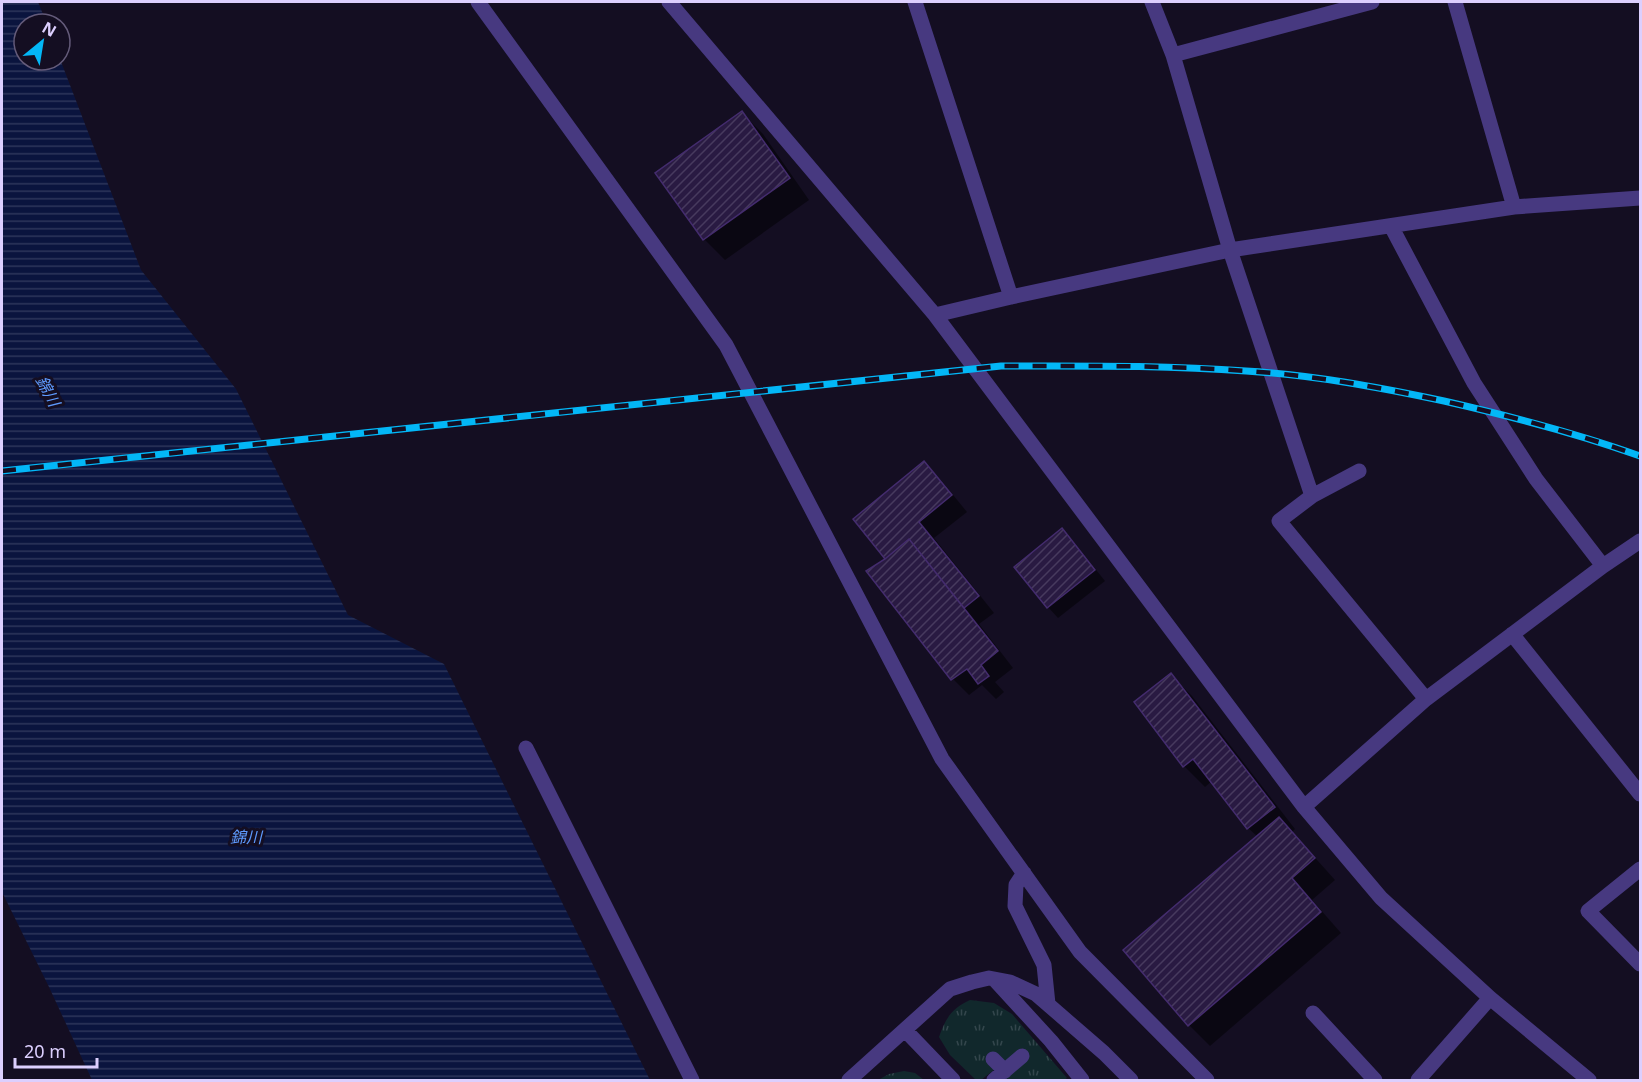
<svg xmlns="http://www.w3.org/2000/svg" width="1642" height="1082" font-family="'Noto Sans','Noto Sans JP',sans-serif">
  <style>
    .grass { fill: url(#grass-tufts) }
    .water { fill: url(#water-rules) }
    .shadow { fill: #0007 }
    .building { fill: url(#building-hatch); stroke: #442c6e; stroke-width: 1.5 }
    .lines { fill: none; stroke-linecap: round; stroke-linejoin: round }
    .minor { stroke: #473980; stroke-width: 15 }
    .rail-casing { stroke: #03b7f7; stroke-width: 7 }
    .rail { stroke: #140e22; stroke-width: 4.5; stroke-dasharray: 14; stroke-linecap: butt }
    .labels { text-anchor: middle; stroke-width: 6; stroke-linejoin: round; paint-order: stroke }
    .water-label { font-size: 16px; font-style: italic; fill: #5e9afd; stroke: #140e22 }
  </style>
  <defs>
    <pattern id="grass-tufts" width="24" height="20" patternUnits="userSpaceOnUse" patternTransform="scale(1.5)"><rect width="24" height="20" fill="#11282c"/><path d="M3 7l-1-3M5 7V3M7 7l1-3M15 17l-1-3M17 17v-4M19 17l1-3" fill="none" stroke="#33464c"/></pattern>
    <pattern id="water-rules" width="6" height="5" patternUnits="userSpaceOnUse" patternTransform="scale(1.5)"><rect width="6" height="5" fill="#0a143e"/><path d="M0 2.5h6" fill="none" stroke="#2d355b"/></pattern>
    <pattern id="building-hatch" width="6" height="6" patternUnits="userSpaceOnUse" patternTransform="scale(1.5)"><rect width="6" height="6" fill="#291a42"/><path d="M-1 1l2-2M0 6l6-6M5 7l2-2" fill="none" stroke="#473a5e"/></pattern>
  </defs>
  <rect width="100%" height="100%" fill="#140e22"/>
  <path class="grass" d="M970,1000L994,1003L1012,1014L1067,1078L1064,1080H1041L1039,1079L1037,1080H1004L1029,1058L1022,1048L981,1080H976L950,1055L939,1037C946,1018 951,1009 970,1000Z
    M904,1071L915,1073L924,1080H878L889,1074Z"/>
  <path class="water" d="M2,2H38L47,24H24V60L60,59L141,270L236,389L348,615L444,664L650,1080H92L49,987L2,892Z"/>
  <path class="shadow" d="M742,113L763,134L809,200L725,260L704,239Z
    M924,463L940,479L967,512L934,538L994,613L979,624L1013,668L995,682L1004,692L996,699L982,685L969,695L953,679L869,572L888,559Z
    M1062,530L1073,541L1105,581L1058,618L1048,607Z
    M1171,675L1192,696L1295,829L1292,832L1335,880L1312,900L1341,933L1210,1046L1189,1025L1258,837L1248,828L1212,781L1205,787L1184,766Z"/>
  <path class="building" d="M742,111L790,178L703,240L655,173Z
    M924,461L952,495L919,522L979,596L964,608L909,539L885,559L853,519Z
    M1062,528L1095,570L1047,608L1014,567Z
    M909,539L998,651L981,665L989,676L978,684L967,669L951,680L866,571L885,559Z
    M1171,673L1275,807L1247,829L1193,759L1183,767L1134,702Z
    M1279,817L1315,858L1292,878L1321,912L1188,1026L1123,950Z"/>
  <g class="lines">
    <path class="minor" d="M478,2L726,345L942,759L1080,952L1207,1080
      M669,2L935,315L1304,807L1381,898L1490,998L1589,1080
      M915,2L1011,297
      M1152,2L1173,55L1230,250L1312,496
      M1455,2L1514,207
      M1173,55L1372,2
      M1391,226L1474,383L1536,479L1603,566
      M935,315L1011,297L1230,250L1514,207L1640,198
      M1359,471L1312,496L1279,521L1426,699
      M1512,634L1640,794
      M526,748L692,1080
      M1304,807L1426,699L1603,566L1640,541
      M1640,869L1588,911L1640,964
      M1024,873L1016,885L1015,906L1044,965L1048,1004
      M994,979L1051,1041L1082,1080
      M1313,1013L1375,1080
      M905,1030L953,1080
      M993,1059L1005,1071
      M849,1080L950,989L972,982L989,978L1010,982L1036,994L1104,1053L1131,1080
      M994,1080L1022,1056
      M1418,1080L1490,998"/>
    <g class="rail-casing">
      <path id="rail" d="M2,471L1001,366C1083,366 1164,365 1246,371C1313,375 1378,387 1444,401C1510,416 1576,433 1640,456"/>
    </g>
    <use href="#rail" class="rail"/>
  </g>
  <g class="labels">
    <g class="water-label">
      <text transform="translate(48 391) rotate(62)" y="6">錦川</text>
      <text x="246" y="843">錦川</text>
    </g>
  </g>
  <rect width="1642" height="1082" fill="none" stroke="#dccffe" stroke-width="6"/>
  <g transform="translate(42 42) rotate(30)"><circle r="28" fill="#140e22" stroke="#645b7a" stroke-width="1.5"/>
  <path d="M0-4.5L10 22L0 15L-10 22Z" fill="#03b7f7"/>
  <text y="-9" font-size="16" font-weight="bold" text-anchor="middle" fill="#dccffe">N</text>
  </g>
  <path d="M15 1058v9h82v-9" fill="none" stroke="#dccffe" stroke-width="3"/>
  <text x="24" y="1058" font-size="18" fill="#dccffe" stroke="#140e22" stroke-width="4.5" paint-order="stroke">20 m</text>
</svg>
